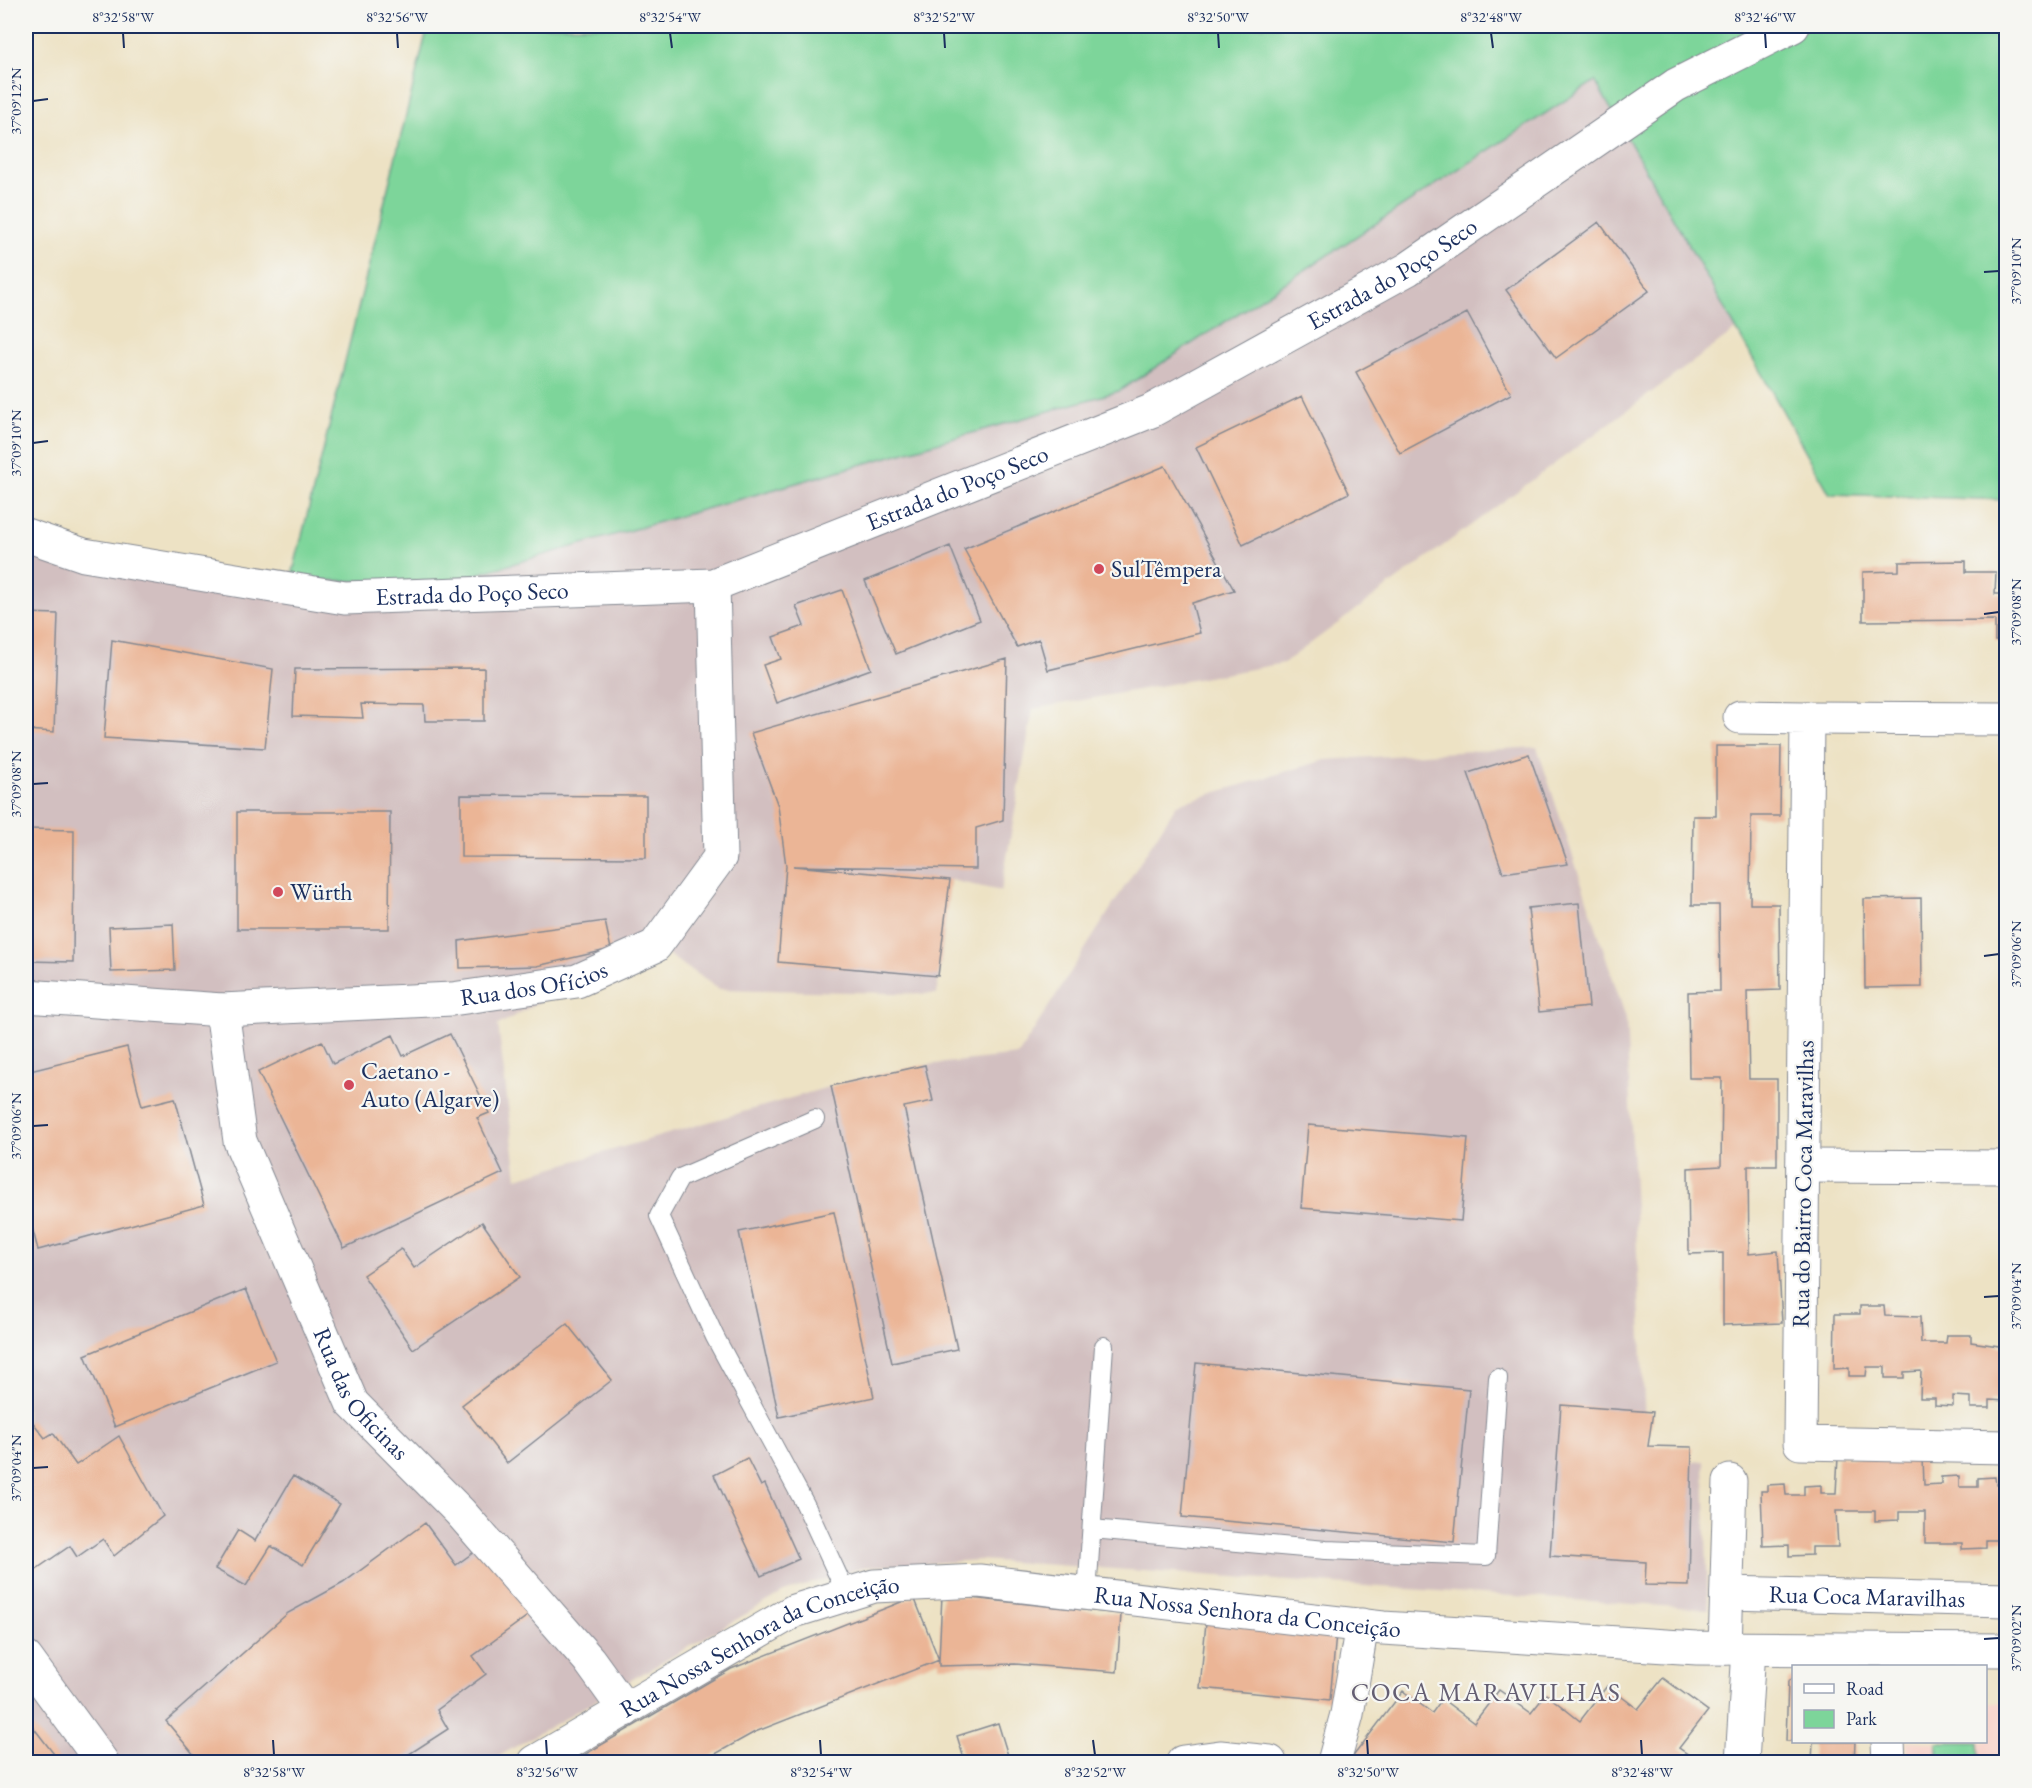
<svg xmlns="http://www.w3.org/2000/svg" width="2032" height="1788" font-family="'EB Garamond',serif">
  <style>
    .built { fill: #f7d1c8 }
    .industrial { fill: #d2bfc0 }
    .green { fill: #7dd59a; stroke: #4c827c; stroke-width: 1.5 }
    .building { fill: #ebb596 }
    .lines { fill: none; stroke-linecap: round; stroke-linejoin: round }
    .service-casing { stroke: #848891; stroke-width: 20 }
    .minor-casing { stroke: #848891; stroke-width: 35 }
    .tertiary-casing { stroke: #848891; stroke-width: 35 }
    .service { stroke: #fff; stroke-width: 18 }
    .minor { stroke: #fff; stroke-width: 33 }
    .tertiary { stroke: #fff; stroke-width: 33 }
    .ticks { fill: none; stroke: #1b2f5e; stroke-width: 2 }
    .poi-dot { fill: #d1495b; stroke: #f6f6f2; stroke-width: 2 }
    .labels { text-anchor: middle; stroke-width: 4.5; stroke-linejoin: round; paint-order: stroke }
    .street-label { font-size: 24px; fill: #1b2f5e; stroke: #f6f6f2 }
    .poi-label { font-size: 24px; fill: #1b2f5e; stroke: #f6f6f2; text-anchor: start }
    .neighbourhood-label { font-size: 26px; letter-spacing: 1.5px; fill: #645e72; stroke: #f6f6f2 }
    .neatline { fill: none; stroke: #1b2f5e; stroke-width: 2 }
    .ticks-label { font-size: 15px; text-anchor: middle; fill: #1b2f5e }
  </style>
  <rect width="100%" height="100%" fill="#f6f6f2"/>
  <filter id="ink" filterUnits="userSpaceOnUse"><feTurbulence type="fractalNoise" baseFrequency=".0167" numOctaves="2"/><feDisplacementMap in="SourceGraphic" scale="12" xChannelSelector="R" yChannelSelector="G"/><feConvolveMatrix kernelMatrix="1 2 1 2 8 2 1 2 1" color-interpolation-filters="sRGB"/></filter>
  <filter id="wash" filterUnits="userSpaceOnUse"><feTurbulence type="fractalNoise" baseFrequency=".008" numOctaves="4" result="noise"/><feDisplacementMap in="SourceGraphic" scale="24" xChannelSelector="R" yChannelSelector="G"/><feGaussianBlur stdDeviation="1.35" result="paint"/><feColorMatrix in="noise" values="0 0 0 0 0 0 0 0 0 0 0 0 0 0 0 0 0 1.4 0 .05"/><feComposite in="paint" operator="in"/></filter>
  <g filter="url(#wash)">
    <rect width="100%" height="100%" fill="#ede2c4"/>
    <path class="built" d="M1986,1703H2006V1762H1906L1907,1742H1986Z"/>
    <path class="industrial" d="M1595,81L1736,330L1284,663L1033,709L1001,891L950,880L937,994L719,989L655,946L577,981L498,1025L517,1178L849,1081L926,1065L1018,1055L1177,804L1325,760L1537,747L1626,1018L1647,1466L1704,1461L1708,1609L980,1560L864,1567L784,1592L489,1762H26V523L104,552L291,580L449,582L1119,391Z"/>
    <path class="green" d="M428,26H2006V500L1830,494L1595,81L1119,391L449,582L291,580Z
      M1937,1742H1979L1980,1762H1937Z"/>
    <g id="blocks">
      <path class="building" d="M1599,222L1649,291L1556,358L1506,290Z
        M1467,313L1511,394L1400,453L1356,372Z
        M1302,396L1349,493L1243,545L1196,447Z
        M1165,466L1234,590L1192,603L1200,633L1048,670L1039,639L1017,647L964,549Z
        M950,546L980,620L896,654L865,581Z
        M1966,561V572H1996L1995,594H2006V641H1995V620L1863,621V572L1899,571V562Z
        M842,590L871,669L777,703L763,665L781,659L773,637L804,626L796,606Z
        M26,613L58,614L54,732L26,730Z
        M112,640L273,669L265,748L104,738Z
        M1007,659L1003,820L976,828V869L793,866L950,880L938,976L778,962L786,866L778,806L751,733Z
        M484,668V721H425L424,705L361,704L363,718L293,716L295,669Z
        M1716,746H1781L1780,816H1751L1750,904H1779L1780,990L1747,991L1749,1079H1777V1166H1748L1749,1254L1778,1251L1782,1323L1723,1325V1253L1689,1254L1688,1168L1721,1166L1722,1078H1689L1688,992L1720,991L1719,905H1692L1693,816H1716Z
        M1529,754L1568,864L1503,873L1468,773Z
        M461,795L646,796V858L461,857Z
        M237,812H390L389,929H237Z
        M26,829L74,830L73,962L26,961Z
        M1921,898L1922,987L1865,988L1864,899Z
        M1579,903L1589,1007L1539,1012L1528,908Z
        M605,921L611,949L537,966L460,968L459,941Z
        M173,924L175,970L111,972L109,927Z
        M450,1034L489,1113L477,1118L503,1173L344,1248L258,1072L322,1041L333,1064L393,1035L403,1056Z
        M127,1047L142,1106L175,1098L204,1205L38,1250L26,1204V1072Z
        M925,1065L933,1101L904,1107L957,1349L892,1363L831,1086Z
        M1308,1125L1468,1138L1461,1221L1301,1208Z
        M834,1212L874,1397L779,1417L739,1232Z
        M482,1222L520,1277L413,1349L363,1275L401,1249L414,1268Z
        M246,1289L276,1361L115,1427L85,1355Z
        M1860,1306H1884L1885,1316L1920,1317L1921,1343H1946L1947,1335H1971V1342L2006,1347V1401L1990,1400V1408H1971V1397L1953,1396V1406L1935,1405V1398H1920L1921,1371L1904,1372V1378H1885V1367H1867L1866,1376H1849V1368L1834,1369L1835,1314H1860Z
        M567,1324L612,1380L507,1463L462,1405Z
        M1196,1363L1469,1389L1454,1542L1182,1517Z
        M1561,1405L1653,1412L1648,1446L1692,1447L1689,1586L1645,1585L1646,1562L1550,1556Z
        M31,1420L45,1438L53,1433L76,1465L119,1436L163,1516L114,1556L103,1539L77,1557L70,1546L32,1572L26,1563V1424Z
        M1838,1457H1923L1924,1485L1941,1484V1477L1959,1476V1487H1978V1478L1995,1477L1996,1485H2006V1540H1986V1548L1962,1549V1543H1925V1512H1899V1520L1875,1521V1511H1836L1838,1547H1812V1555L1789,1556V1545L1763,1546L1761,1491H1767V1485L1785,1484L1786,1495H1804V1486L1821,1485V1493H1836Z
        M747,1458L761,1486L765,1484L799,1559L761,1576L714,1475Z
        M293,1476L340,1504L303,1565L271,1546L246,1586L215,1569L238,1530L255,1541Z
        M425,1523L456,1565L481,1547L530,1614L473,1656L486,1674L437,1710L448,1729L397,1762H200L166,1721L288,1613L343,1583Z
        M942,1595L1121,1614L1117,1672L1015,1664L939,1666V1660L755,1732L701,1762H572L731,1669L914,1597L939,1660Z
        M1206,1622L1336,1634L1330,1700L1200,1688Z
        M1663,1678L1708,1711L1679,1748L1699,1762H1356L1351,1759L1403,1691L1432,1713L1442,1699L1474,1723L1499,1690L1531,1713L1546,1694L1580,1721L1607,1686L1638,1709Z
        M1794,1678V1741H1786L1788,1681Z
        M30,1723L60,1762H26V1726Z
        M998,1723L1010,1762H965L957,1736Z
        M1813,1742H1855L1854,1762H1812Z"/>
    </g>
  </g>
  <g filter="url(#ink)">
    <use href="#blocks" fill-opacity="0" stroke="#848891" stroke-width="1.5"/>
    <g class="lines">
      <g class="service-casing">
        <path id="service" d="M815,1119L680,1178L659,1216L715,1337L805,1504L847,1595
          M1092,1529L1326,1550L1486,1556L1498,1378
          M1087,1594L1104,1346"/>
      </g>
      <g class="minor-casing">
        <g id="minor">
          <path d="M1740,717L1807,718L1800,1443L2006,1447"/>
          <path d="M1807,718L2006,719"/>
          <path id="s1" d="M26,996L222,1010L452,999L577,981L655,946L720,857L713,585"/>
          <path id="s2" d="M222,1010L240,1141L352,1403L460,1512L589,1660L625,1710"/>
          <path d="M1803,1166L2006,1167"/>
          <path id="s3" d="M1727,1593L2006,1600"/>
          <path d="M1725,1648L1730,1481"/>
          <path d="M26,1658L102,1762"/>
          <path d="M1888,1742L1889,1762"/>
          <path id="s4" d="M535,1762L794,1611L874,1586L979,1581L1383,1628L1697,1648L2006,1650"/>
          <path d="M1183,1762L1220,1757L1270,1762"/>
          <path d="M1334,1762L1347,1714L1362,1625"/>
          <path d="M1742,1762L1749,1649"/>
        </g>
      </g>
      <g class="tertiary-casing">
        <g id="tertiary">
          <path id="s5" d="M26,535L84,555L345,598L713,585L1151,411L1408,269L1676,85L1793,26"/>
        </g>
      </g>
      <use href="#service" class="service"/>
      <use href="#minor" class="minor"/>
      <use href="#tertiary" class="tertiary"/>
    </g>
  </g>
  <path class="ticks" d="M123,33L124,48M397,33L398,48M670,33L672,48M944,33L945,48M1218,33L1219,48M1491,33L1493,48M1765,33L1766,48M33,101L48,99M1984,272L1999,271M33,443L48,441M1984,614L1999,612M33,784L48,783M1984,956L1999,954M33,1126L48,1125M1984,1297L1999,1296M33,1468L48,1467M1984,1639L1999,1638M273,1740L274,1755M546,1740L547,1755M820,1740L821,1755M1093,1740L1095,1755M1367,1740L1368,1755M1641,1740L1642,1755"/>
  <g class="poi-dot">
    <circle cx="1099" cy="569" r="6"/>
    <circle cx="278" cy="892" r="6"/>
    <circle cx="349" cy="1085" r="6"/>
  </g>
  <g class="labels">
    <g class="street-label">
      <text dy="8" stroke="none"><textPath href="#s5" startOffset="1443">Estrada do Poço Seco</textPath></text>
      <text dy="8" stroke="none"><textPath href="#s5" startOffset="957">Estrada do Poço Seco</textPath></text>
      <text dy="8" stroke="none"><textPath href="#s5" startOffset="453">Estrada do Poço Seco</textPath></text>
      <text dy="8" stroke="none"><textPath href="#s1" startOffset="510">Rua dos Ofícios</textPath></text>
      <text transform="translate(1803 1184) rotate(-89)" y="8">Rua do Bairro Coca Maravilhas</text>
      <text dy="8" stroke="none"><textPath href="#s2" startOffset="414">Rua das Oficinas</textPath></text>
      <text dy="8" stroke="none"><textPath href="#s3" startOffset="140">Rua Coca Maravilhas</textPath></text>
      <text dy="8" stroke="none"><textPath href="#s4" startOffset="759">Rua Nossa Senhora da Conceição</textPath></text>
      <text dy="8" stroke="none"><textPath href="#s4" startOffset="255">Rua Nossa Senhora da Conceição</textPath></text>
    </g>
    <g class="poi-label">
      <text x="1111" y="577">SulTêmpera</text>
      <text x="290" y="900">Würth</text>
      <text x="361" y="1079">Caetano -<tspan x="361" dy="28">Auto (Algarve)</tspan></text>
    </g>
    <g class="neighbourhood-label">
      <text x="1486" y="1701">COCA MARAVILHAS</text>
    </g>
  </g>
  <rect width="2032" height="1788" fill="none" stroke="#f6f6f2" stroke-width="66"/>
  <rect x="1792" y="1665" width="195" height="78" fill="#f6f6f2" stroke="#9ea6b7" stroke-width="1.5"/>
  <rect x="1804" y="1684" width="30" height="9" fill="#ffffff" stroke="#9ea6b7" stroke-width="1.5"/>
  <text x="1846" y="1695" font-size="18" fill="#1b2f5e">Road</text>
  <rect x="1804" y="1710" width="30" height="18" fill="#7dd59a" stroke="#9ea6b7" stroke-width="1.5"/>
  <text x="1846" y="1725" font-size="18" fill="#1b2f5e">Park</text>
  <rect x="33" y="33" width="1966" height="1722" class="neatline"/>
  <g class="ticks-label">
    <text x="123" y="22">8°32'58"W</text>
    <text x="397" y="22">8°32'56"W</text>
    <text x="670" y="22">8°32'54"W</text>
    <text x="944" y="22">8°32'52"W</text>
    <text x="1218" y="22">8°32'50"W</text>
    <text x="1491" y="22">8°32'48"W</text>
    <text x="1765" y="22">8°32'46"W</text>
    <text transform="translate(16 101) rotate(-90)" y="5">37°09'12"N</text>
    <text transform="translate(2016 271) rotate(-90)" y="5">37°09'10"N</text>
    <text transform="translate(16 443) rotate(-90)" y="5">37°09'10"N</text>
    <text transform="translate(2016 612) rotate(-90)" y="5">37°09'08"N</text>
    <text transform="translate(16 784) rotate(-90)" y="5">37°09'08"N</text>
    <text transform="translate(2016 954) rotate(-90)" y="5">37°09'06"N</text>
    <text transform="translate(16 1126) rotate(-90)" y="5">37°09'06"N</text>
    <text transform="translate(2016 1296) rotate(-90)" y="5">37°09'04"N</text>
    <text transform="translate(16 1468) rotate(-90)" y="5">37°09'04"N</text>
    <text transform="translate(2016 1638) rotate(-90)" y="5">37°09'02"N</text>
    <text x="274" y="1777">8°32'58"W</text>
    <text x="547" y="1777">8°32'56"W</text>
    <text x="821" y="1777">8°32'54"W</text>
    <text x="1095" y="1777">8°32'52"W</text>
    <text x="1368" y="1777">8°32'50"W</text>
    <text x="1642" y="1777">8°32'48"W</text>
  </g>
</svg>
